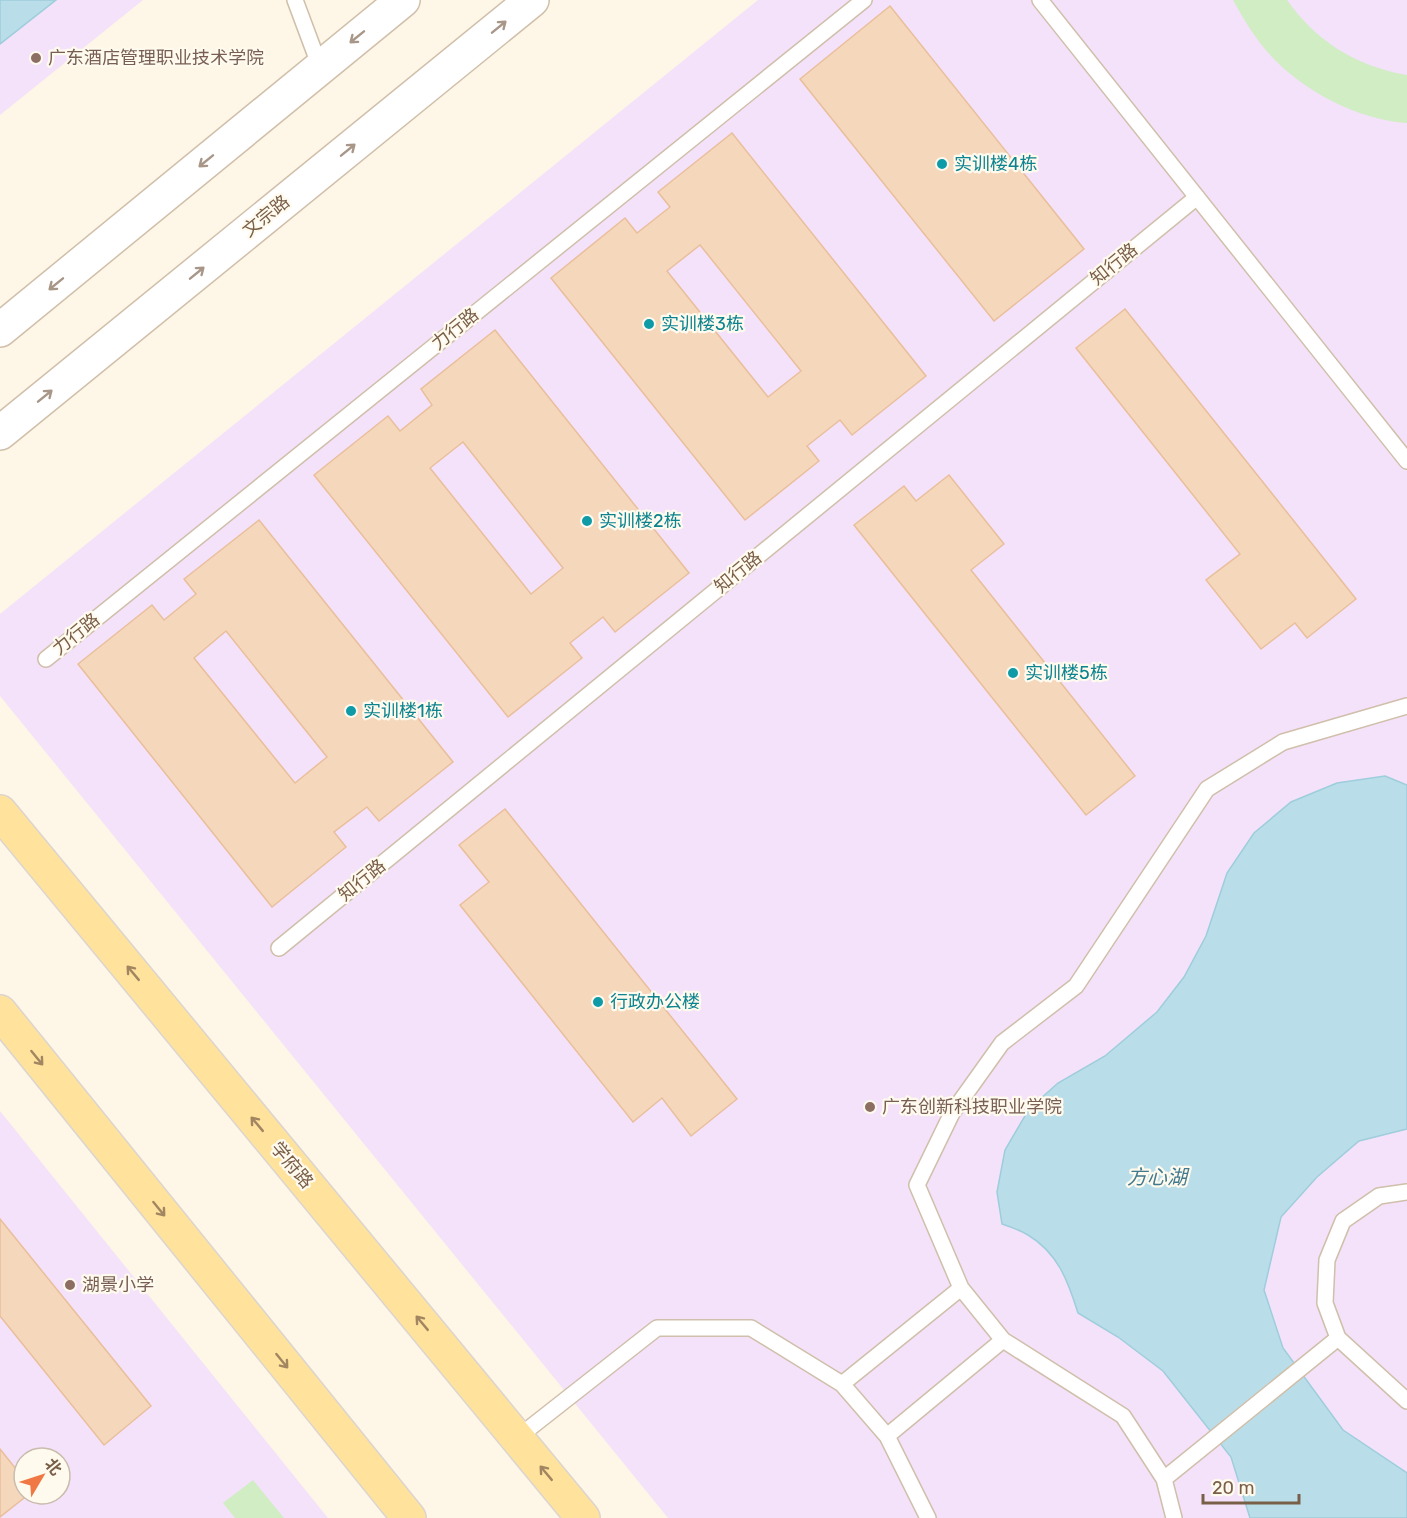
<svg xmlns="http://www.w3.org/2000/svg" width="1407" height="1518" font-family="Rubik,'Noto Sans SC',sans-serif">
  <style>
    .education { fill: #f4e2fa; fill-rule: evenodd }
    .green { fill: #d0edc3 }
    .water { fill: #b9dee9; stroke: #9ecddc; stroke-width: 1.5 }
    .building { fill: #f5d7bc; stroke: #e9bf9b; stroke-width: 1.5; fill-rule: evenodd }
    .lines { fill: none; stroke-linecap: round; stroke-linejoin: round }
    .service-casing { stroke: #d0bfaa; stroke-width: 18 }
    .tertiary-casing { stroke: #d0bfaa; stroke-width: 36 }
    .primary-casing { stroke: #dcd5cf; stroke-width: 36 }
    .service { stroke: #fff; stroke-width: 15 }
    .tertiary { stroke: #fff; stroke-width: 33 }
    .primary { stroke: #ffe29c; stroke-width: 33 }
    .oneway { stroke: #a89688 }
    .oneway2 { stroke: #a18661 }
    .education-dot { fill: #8d6e63; stroke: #fffaee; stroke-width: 2 }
    .culture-dot { fill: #0f9aa8; stroke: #fffaee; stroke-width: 2 }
    .labels { text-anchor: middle; stroke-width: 4.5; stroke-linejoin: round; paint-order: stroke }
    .education-label { font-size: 18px; fill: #785e54; stroke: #fffaee; text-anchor: start }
    .culture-label { font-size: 18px; fill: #0d838f; stroke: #fffaee; text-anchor: start }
    .street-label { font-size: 18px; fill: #795e48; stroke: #fffaee }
    .water-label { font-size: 20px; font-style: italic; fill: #417a8e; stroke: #fffaee }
  </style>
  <rect width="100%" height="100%" fill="#fef6e6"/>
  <path class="education" d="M0,0H143L0,115Z
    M758,0H1407V1518H668L0,696V614Z
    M0,1111L328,1518H0ZM24,1458H60V1494H24Z"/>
  <path class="green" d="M1233,0H1287C1317,42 1356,66 1407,75V123C1359,120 1305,92 1272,57C1256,40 1244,20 1233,0Z
    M253,1480L284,1518H235L223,1503Z"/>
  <path class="water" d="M0,0H56L0,44Z
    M1385,776L1407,785V1129L1359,1141L1317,1177L1281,1217L1264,1290L1283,1348L1343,1430L1407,1473V1518H1250L1231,1457L1163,1371L1118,1337L1078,1313C1068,1281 1058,1253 1028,1235C1020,1230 1011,1227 1002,1224L997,1192L1005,1150L1029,1109L1058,1083L1105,1056L1157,1012L1184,977L1206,936L1227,873L1254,833L1291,802L1337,783Z"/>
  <path class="building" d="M890,6L1084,249L994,321L800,79Z
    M732,133L926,376L852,435L840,420L807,446L819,461L745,520L551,278L625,218L637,233L670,207L658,192ZM700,245L801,371L768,397L667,271Z
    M1125,309L1356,599L1307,638L1295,623L1261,649L1206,580L1240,554L1076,348Z
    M495,330L689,573L615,632L603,617L570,643L582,658L508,717L314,475L388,416L400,431L432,405L421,389ZM463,442L563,568L531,594L430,468Z
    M949,475L1004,544L971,570L1135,776L1086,815L854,525L904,486L916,501Z
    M259,520L453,762L379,821L367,807L334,832L346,847L272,907L78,664L152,605L164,620L196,594L184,579ZM226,631L327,757L295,783L194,658Z
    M505,809L737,1099L691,1136L662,1098L633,1122L460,905L489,882L459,845Z
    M0,1219L151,1406L104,1445L0,1316Z
    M0,1449L24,1479V1494H29L0,1517Z"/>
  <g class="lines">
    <g class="service-casing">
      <path id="service" d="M295,0L320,67
        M1040,0L1407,461
        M46,659L864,0
        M279,948L1197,197
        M1407,1192L1379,1196L1343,1221L1327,1260L1325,1303L1338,1338L1407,1401
        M842,1384L961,1288
        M887,1436L1003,1340
        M517,1438L657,1328H751L842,1384L887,1436L928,1518
        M1164,1479L1338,1338
        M1174,1518L1164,1479L1123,1416L1003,1340L961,1288L917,1185L952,1113L1002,1043L1076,986L1207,789L1283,742L1407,706"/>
    </g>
    <g class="tertiary-casing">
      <path id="tertiary" d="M0,330L403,0
        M0,433L532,0"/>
    </g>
    <g class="primary-casing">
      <path id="primary" d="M0,812L583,1518
        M0,1012L409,1518"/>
    </g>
    <use href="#service" class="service"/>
    <use href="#tertiary" class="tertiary"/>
    <use href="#primary" class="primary"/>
  </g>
  <defs><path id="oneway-shaft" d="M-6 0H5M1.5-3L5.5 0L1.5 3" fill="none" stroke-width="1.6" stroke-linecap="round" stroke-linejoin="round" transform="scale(1.5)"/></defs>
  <g class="oneway">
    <use href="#oneway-shaft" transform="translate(499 27) rotate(-39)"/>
    <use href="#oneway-shaft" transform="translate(357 37) rotate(141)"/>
    <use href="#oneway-shaft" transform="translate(348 150) rotate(-39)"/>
    <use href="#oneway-shaft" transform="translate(206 161) rotate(141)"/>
    <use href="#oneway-shaft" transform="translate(197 273) rotate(-39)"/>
    <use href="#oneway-shaft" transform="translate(56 284) rotate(141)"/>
    <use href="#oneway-shaft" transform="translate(45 396) rotate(-39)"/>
  </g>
  <g class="oneway2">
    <use href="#oneway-shaft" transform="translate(133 973) rotate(-130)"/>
    <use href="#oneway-shaft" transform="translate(37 1058) rotate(51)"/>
    <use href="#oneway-shaft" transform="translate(257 1124) rotate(-130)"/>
    <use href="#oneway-shaft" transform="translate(159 1209) rotate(51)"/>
    <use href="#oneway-shaft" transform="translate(422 1323) rotate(-130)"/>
    <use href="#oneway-shaft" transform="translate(282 1361) rotate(51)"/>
    <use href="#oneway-shaft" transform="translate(546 1473) rotate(-130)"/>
  </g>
  <g class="education-dot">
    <circle cx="36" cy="58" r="6"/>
    <circle cx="870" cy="1107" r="6"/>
    <circle cx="70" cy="1285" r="6"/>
  </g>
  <g class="culture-dot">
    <circle cx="942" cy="164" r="6"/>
    <circle cx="649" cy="324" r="6"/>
    <circle cx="587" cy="521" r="6"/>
    <circle cx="1013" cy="673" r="6"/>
    <circle cx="351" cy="711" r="6"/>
    <circle cx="598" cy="1002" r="6"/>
  </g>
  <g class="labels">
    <g class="education-label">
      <text x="48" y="64">广东酒店管理职业技术学院</text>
      <text x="882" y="1113">广东创新科技职业学院</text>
      <text x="82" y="1291">湖景小学</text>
    </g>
    <g class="culture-label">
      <text x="954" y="170">实训楼4栋</text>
      <text x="661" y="330">实训楼3栋</text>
      <text x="599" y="527">实训楼2栋</text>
      <text x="1025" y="679">实训楼5栋</text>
      <text x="363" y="717">实训楼1栋</text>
      <text x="610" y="1008">行政办公楼</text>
    </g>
    <g class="street-label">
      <text transform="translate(266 216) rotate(-39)" y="6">文宗路</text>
      <text transform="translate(1114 264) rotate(-39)" y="6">知行路</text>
      <text transform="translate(455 329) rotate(-39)" y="6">力行路</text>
      <text transform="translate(738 572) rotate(-39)" y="6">知行路</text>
      <text transform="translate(76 634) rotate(-39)" y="6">力行路</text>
      <text transform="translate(362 880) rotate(-39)" y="6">知行路</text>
      <text transform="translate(292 1165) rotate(50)" y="6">学府路</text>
    </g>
    <g class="water-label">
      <text x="1157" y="1184">方心湖</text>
    </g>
  </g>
  <g transform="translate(42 1476) rotate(51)"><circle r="28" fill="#fffaee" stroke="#c9bcac" stroke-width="1.5"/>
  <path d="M0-4.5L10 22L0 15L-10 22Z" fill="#ef7844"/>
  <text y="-9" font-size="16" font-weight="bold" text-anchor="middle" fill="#795e48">北</text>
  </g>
  <path d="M1203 1494v9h96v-9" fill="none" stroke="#795e48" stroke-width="3"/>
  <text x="1212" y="1494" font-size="18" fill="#795e48" stroke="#fffaee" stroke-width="4.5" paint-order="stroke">20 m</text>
</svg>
